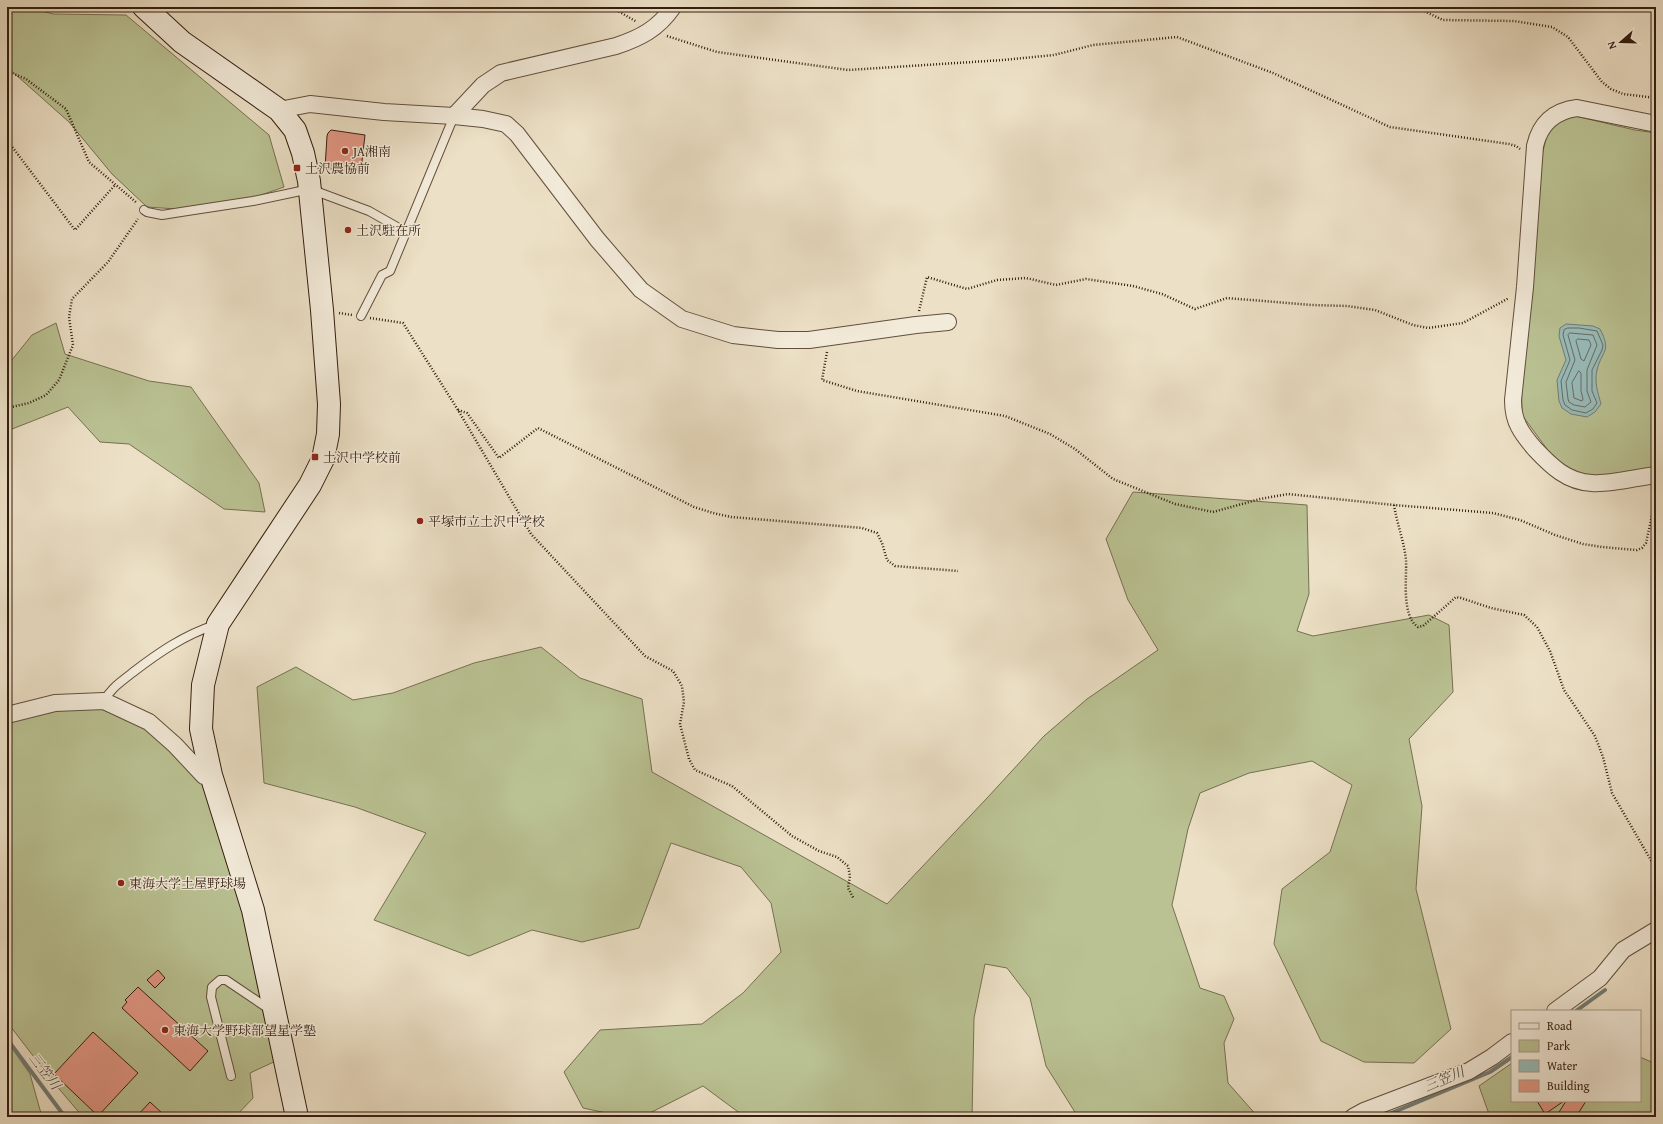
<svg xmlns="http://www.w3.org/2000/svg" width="1663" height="1124" font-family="'Gentium Book Plus','Noto Serif JP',serif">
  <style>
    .green { fill: #bac293; stroke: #777051 }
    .water { fill: #99bcba; stroke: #717c76 }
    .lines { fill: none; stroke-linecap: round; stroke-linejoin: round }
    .shore { stroke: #666c64; stroke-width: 1 }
    .stream { stroke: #717c76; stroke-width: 4 }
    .building { fill: #e59886; stroke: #341d0f }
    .lane-casing { stroke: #624e3d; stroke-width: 10 }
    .street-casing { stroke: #624e3d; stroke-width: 18 }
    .secondary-casing { stroke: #341d0f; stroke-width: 24 }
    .path { stroke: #341d0f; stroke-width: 2.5; stroke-dasharray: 1 2; stroke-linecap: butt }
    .lane { stroke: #f3ebda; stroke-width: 8 }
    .street { stroke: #f3ebda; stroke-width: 16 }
    .secondary { stroke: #f3ebda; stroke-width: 22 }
    .poi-dot { fill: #8f2418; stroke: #f3ebda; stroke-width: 1.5 }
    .labels { text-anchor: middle; stroke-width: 3; stroke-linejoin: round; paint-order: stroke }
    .poi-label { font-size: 13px; fill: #341d0f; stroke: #f3ebda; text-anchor: start }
    .water-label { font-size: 14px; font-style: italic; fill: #524d42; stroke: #f3ebda }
  </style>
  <rect width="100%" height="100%" fill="#ece0c6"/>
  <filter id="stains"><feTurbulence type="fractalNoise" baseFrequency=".005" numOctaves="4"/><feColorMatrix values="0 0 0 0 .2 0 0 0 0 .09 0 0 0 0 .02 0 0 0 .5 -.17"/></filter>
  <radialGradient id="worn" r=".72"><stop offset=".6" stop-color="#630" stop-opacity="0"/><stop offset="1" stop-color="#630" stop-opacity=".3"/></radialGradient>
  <path class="green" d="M7,7H28L53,14L126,15L269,135L284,187L227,207L177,209L147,207L112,174L69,122L7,67Z
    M1571,115L1635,130L1656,133V467L1592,478L1558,464L1522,415L1521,357L1539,166L1549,128Z
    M56,323L65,354L149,381L191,387L259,483L265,512L224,509L129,444L100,442L68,407L7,431V366L32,335Z
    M1133,492L1307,505L1309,594L1297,631L1313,636L1429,615L1449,625L1453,692L1409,739L1422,806L1416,889L1451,1029L1414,1063L1364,1062L1321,1041L1274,944L1282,889L1330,852L1352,785L1312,761L1249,773L1200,793L1188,829L1172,905L1200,988L1224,996L1234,1019L1224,1043L1228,1083L1258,1117H1078L1046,1066L1030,998L1007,968L985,964L974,1018L972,1117H745L703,1086L642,1117H625L583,1108L564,1072L600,1030L702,1024L743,993L781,952L771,903L741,867L671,843L639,928L582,942L532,930L469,956L374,920L426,833L355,807L264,783L257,687L296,667L353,700L393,693L474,663L541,647L580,678L642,699L652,772L887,904L988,797L1044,736L1087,699L1158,650L1128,600L1106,539Z
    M66,709H106L146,728L171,748L208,791L248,927L278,1060L250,1073L253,1098L235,1117H83L54,1083L7,1022V720Z
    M8,1042L30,1074L42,1117H7Z
    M1640,1057L1656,1064V1117H1490L1479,1086L1512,1063V1101H1640Z"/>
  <path class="water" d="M1566,324L1593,326L1600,329C1612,352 1602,350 1597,370C1594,382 1598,393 1601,404L1595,412L1587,417L1571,414L1562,408L1559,401L1557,380L1566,360L1559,336L1560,328Z"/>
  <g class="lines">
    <path class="shore" d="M1568,328H1579L1597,331L1603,345L1602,350L1592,370V391L1597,403L1593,409L1586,413L1572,410L1565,405L1563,400L1561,381L1570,360L1563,335L1564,330Z
      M1570,333L1593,335L1597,345L1587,370V391L1591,402L1585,407L1574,405L1569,402L1568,399L1566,382L1575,360L1568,335Z
      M1578,339L1589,340L1591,345L1584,361L1581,359L1576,341Z
      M1579,371L1581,373V391L1583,399L1582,401L1574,398L1572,383Z"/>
    <path class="stream" d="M1576,1011L1605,990
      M7,1039L65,1117
      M1382,1117L1490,1072L1512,1057"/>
  </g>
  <path class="building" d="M331,130L365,135L362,161L364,167L362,170L355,172L325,168L327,136L328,133Z
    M158,970L165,978L155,988L147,980Z
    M138,987L208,1051L190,1071L122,1008L127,1002L125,1000Z
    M93,1032L138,1073L98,1116L54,1074Z
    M1537,1101H1564L1545,1114Z
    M1566,1101H1586L1576,1117H1556Z
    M150,1102L162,1113L158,1117H136Z"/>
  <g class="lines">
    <g class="lane-casing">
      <path id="lane" d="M144,210L147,212L162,215L181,212L253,201L310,189L369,211L406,232
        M361,316L382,275L390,271L454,116
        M104,701C111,688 121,682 132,673C158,653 184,635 215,625
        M231,1076L211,997L212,987L220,980H226L269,1009"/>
    </g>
    <g class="street-casing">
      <path id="street" d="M279,110L310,104L384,112L454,116L483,119L506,124L517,134L597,239L641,290L682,319L733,335L778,340H809L916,325L948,322
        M454,116L483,85L501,73L616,46C640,38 658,29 673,7
        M1656,124L1577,108C1554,111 1540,124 1535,146L1525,287L1513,400C1513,409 1514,418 1519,427C1523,435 1529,442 1535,449C1551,466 1567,482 1592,483C1608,485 1638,477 1656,475
        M7,715L55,703L104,701L149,722L175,745L204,776L211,775
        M1555,1011L1600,978L1623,950L1656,930
        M1353,1117L1364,1111L1469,1071L1492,1057L1512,1042"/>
    </g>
    <g class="secondary-casing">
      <path id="secondary" d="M144,7L182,42L279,110L295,130L303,153L309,181L322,310L329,404L328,434L323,459L310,485L218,624L203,685L201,729L211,775L253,910L297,1117"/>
    </g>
    <path class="path" d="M611,7L637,22
      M1420,7L1426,12L1443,20L1514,21L1552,27L1568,37L1602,82L1611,89L1623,94L1656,98
      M667,36L717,52L848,70L1003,60L1054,55L1093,45L1177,37L1273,73L1390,127L1509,144L1516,146L1520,149
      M7,71L26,79L66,109L89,162L137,203
      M7,140L75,230L115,185
      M919,311L927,277L967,289L997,280L1026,278L1056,285L1086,279L1133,286L1162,294L1195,309L1227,298L1312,305L1347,306L1375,310L1413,325L1428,328L1463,323L1509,298
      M339,313L352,315
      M370,318L403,323L458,410L531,534L645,656L673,671L682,686L684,702L680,724L689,759L695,770L732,786L792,836L819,851L837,857L848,866L850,876L848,888L854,899
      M827,352L822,380L857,391L1005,416L1050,434L1075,449L1113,479L1175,504L1213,512L1260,499L1288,494L1394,505L1493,513L1520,520L1555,535L1583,544L1602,547L1637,550L1642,548L1646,543L1656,497
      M7,408L29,403L46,395L59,380L73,345L69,317L72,299L108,262L138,219
      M458,410L467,413L499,458L538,428L694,507L713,513L731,517L862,528L877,533L882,543L887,560L895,566L958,571
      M1394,505C1397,524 1404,541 1406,560C1407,577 1401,616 1418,627L1423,626L1456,597L1461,598L1491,608L1524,615L1537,627L1550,651L1564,690L1595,736L1603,757L1612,793L1656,869"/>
    <use href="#lane" class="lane"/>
    <use href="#street" class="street"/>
    <use href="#secondary" class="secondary"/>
  </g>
  <g class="poi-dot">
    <circle cx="345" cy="151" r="4"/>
    <rect x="293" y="164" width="8" height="8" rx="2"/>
    <circle cx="348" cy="230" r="4"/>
    <rect x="311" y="453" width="8" height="8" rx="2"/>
    <circle cx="420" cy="521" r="4"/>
    <circle cx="121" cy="883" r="4"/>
    <circle cx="165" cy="1030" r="4"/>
  </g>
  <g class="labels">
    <g class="poi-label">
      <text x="353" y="156">JA湘南</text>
      <text x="305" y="173">土沢農協前</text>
      <text x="356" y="235">土沢駐在所</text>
      <text x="323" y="462">土沢中学校前</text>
      <text x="428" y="526">平塚市立土沢中学校</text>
      <text x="129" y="888">東海大学土屋野球場</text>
      <text x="173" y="1035">東海大学野球部望星学塾</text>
    </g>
    <g class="water-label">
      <text transform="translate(45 1071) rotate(53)" y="5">三笠川</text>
      <text transform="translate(1444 1079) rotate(-23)" y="5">三笠川</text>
    </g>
  </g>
  <rect width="1663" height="1124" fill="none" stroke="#ece0c6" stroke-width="24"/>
  <rect x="8" y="8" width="1647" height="1108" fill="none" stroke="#341d0f" stroke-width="2"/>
  <rect x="12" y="12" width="1639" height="1100" fill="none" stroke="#341d0f"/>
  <rect x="1511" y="1010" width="130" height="92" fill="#f3ebda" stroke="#a79989"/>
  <rect x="1519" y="1023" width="20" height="6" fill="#f3ebda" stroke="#a79989"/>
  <text x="1547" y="1030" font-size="12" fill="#341d0f">Road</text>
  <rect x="1519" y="1040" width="20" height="12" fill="#bac293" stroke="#a79989"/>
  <text x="1547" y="1050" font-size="12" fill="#341d0f">Park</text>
  <rect x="1519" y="1060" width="20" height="12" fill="#99bcba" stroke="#a79989"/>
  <text x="1547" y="1070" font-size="12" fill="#341d0f">Water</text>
  <rect x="1519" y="1080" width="20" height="12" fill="#e59886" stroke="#a79989"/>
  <text x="1547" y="1090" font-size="12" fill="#341d0f">Building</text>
  <g transform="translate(1621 42) rotate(250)" stroke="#f3ebda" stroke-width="3" paint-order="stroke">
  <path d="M0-3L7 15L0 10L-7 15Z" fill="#341d0f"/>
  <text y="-6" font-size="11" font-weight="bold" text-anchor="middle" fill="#341d0f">N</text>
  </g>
  <rect width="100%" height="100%" filter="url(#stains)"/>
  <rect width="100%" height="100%" fill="url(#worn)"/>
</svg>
